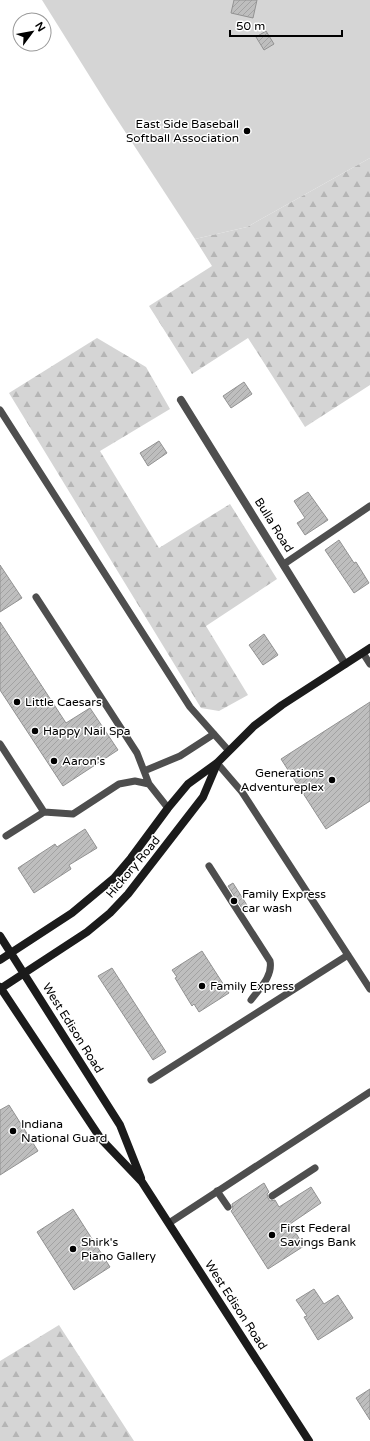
<svg xmlns="http://www.w3.org/2000/svg" width="370" height="1441" font-family="'Varela Round',sans-serif">
  <style>
    .green { fill: #d5d5d5 }
    .forest { fill: url(#forest-firs) }
    .building { fill: url(#building-hatch); stroke: #929292 }
    .lines { fill: none; stroke-linecap: round; stroke-linejoin: round }
    .lane { stroke: #4e4e4e; stroke-width: 7 }
    .street { stroke: #4e4e4e; stroke-width: 8 }
    .secondary { stroke: #1b1b1b; stroke-width: 8 }
    .poi-dot { fill: #000; stroke: #fff; stroke-width: 1.5 }
    .labels { text-anchor: middle; stroke-width: 3; stroke-linejoin: round; paint-order: stroke }
    .poi-label { font-size: 12px; fill: #000; stroke: #fff; text-anchor: start }
    .street-label { font-size: 12px; fill: #000; stroke: #fff }
  </style>
  <defs>
    <pattern id="forest-firs" width="22" height="20" patternUnits="userSpaceOnUse"><rect width="22" height="20" fill="#d5d5d5"/><path d="M5 1l3.5 6h-7zM16 11l3.5 6h-7z" fill="#b5b5b5"/></pattern>
    <pattern id="building-hatch" width="6" height="6" patternUnits="userSpaceOnUse"><rect width="6" height="6" fill="#bebebe"/><path d="M-1 1l2-2M0 6l6-6M5 7l2-2" fill="none" stroke="#a2a2a2"/></pattern>
  </defs>
  <rect width="100%" height="100%" fill="#fff"/>
  <path class="green" d="M42,0H370V158L247,227L195,239L107,104Z"/>
  <path class="forest" d="M370,158V385L305,427L248,338L192,374L149,306L212,266L195,239L247,227Z
    M97,338L146,367L170,409L100,451L159,548L230,504L277,579L206,626L248,695L219,711L201,708L9,393Z
    M59,1325L134,1441H0V1361Z"/>
  <path class="building" d="M234,0H257L253,18L231,13Z
    M266,31L274,44L264,50L256,37Z
    M244,382L252,394L231,408L223,396Z
    M159,441L167,453L148,466L140,453Z
    M308,492L328,520L305,535L297,523L305,518L294,501Z
    M339,540L354,563L356,562L369,583L354,593L325,550Z
    M0,565L22,598L0,612Z
    M0,622L66,723L90,708L118,750L63,786L0,690Z
    M264,634L278,655L263,665L249,645Z
    M370,702V801L326,829L281,759Z
    M85,829L97,848L69,865L71,869L34,893L18,868L55,844L57,847Z
    M233,883L250,910L245,913L228,886Z
    M202,951L229,993L199,1012L194,1004L192,1006L175,978L177,977L172,970Z
    M112,968L166,1052L153,1060L98,976Z
    M9,1105L38,1151L0,1175V1110Z
    M264,1183L269,1192L267,1194L268,1198L270,1201L275,1200L279,1207L311,1187L321,1203L290,1224L304,1246L268,1269L231,1211L233,1209L232,1204Z
    M73,1209L110,1267L74,1290L37,1232Z
    M314,1289L324,1304L338,1295L353,1318L318,1340L304,1317L307,1316L296,1300Z
    M370,1389V1420L356,1398Z"/>
  <g class="lines">
    <path class="lane" d="M0,410L190,707L229,751
      M284,564L370,506
      M36,597L137,753L149,784
      M363,653L370,664
      M0,744L44,812L73,814L119,784L135,781L149,784L168,808
      M217,763L242,792L370,989
      M144,771L180,756L214,734
      M6,836L44,812
      M209,866L270,961C273,976 260,988 251,1000
      M151,1080L348,955
      M217,1191L228,1207
      M272,1196L315,1168
      M169,1223L370,1092"/>
    <path class="street" d="M181,400L345,664"/>
    <path class="secondary" d="M0,936L120,1125L141,1178
      M0,960L72,913L114,878L131,858L168,808L188,784L217,763L254,726L282,705L370,648
      M0,987L101,1139L142,1182L309,1441
      M0,989L87,932L110,913L128,894L203,797L217,764"/>
  </g>
  <g class="poi-dot">
    <circle cx="247" cy="131" r="4"/>
    <circle cx="17" cy="702" r="4"/>
    <circle cx="35" cy="731" r="4"/>
    <circle cx="54" cy="761" r="4"/>
    <circle cx="332" cy="780" r="4"/>
    <circle cx="234" cy="901" r="4"/>
    <circle cx="202" cy="986" r="4"/>
    <circle cx="13" cy="1131" r="4"/>
    <circle cx="272" cy="1235" r="4"/>
    <circle cx="73" cy="1249" r="4"/>
  </g>
  <g class="labels">
    <g class="poi-label">
      <text x="239" y="128" text-anchor="end">East Side Baseball<tspan x="239" dy="14">Softball Association</tspan></text>
      <text x="25" y="706">Little Caesars</text>
      <text x="43" y="735">Happy Nail Spa</text>
      <text x="62" y="765">Aaron's</text>
      <text x="324" y="777" text-anchor="end">Generations<tspan x="324" dy="14">Adventureplex</tspan></text>
      <text x="242" y="898">Family Express<tspan x="242" dy="14">car wash</tspan></text>
      <text x="210" y="990">Family Express</text>
      <text x="21" y="1128">Indiana<tspan x="21" dy="14">National Guard</tspan></text>
      <text x="280" y="1232">First Federal<tspan x="280" dy="14">Savings Bank</tspan></text>
      <text x="81" y="1246">Shirk's<tspan x="81" dy="14">Piano Gallery</tspan></text>
    </g>
    <g class="street-label">
      <text transform="translate(274 525) rotate(58)" y="4">Bulla Road</text>
      <text transform="translate(133 867) rotate(-50)" y="4">Hickory Road</text>
      <text transform="translate(73 1028) rotate(58)" y="4">West Edison Road</text>
      <text transform="translate(236 1305) rotate(57)" y="4">West Edison Road</text>
    </g>
  </g>
  <g transform="translate(32 32) rotate(58)"><circle r="19" fill="#ffffff" stroke="#999999"/>
  <path d="M0-3L7 15L0 10L-7 15Z" fill="#000000"/>
  <text y="-6" font-size="11" font-weight="bold" text-anchor="middle" fill="#000000">N</text>
  </g>
  <path d="M230 30v6h112v-6" fill="none" stroke="#000000" stroke-width="2"/>
  <text x="236" y="30" font-size="12" fill="#000000" stroke="#ffffff" stroke-width="3" paint-order="stroke">50 m</text>
</svg>
